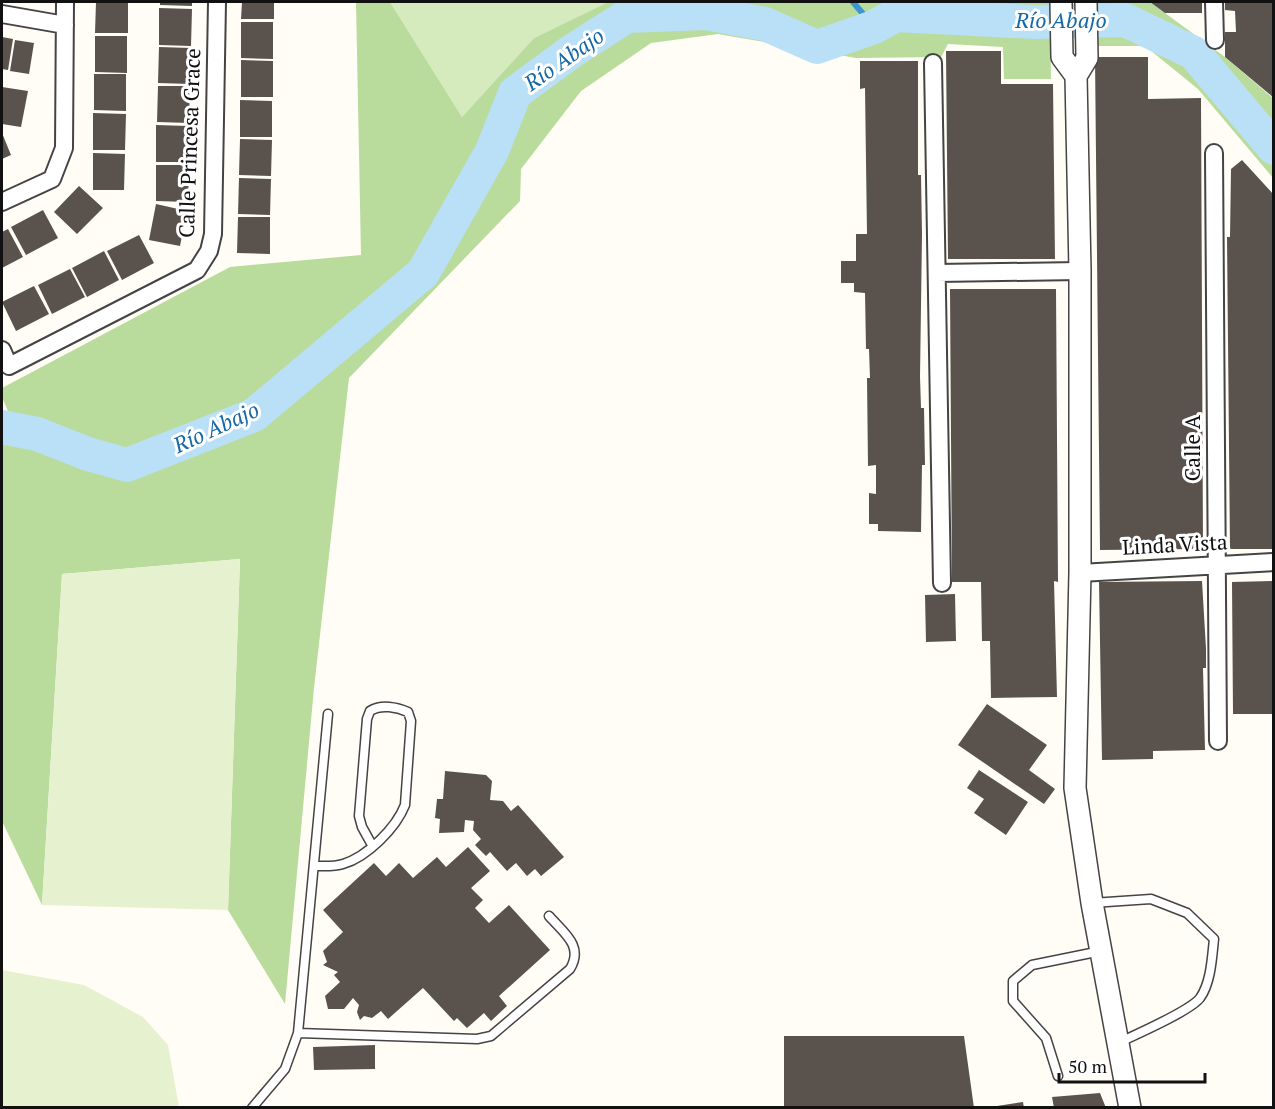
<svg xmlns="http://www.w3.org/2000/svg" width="1275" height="1109" font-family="'PT Serif',serif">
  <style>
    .green { fill: #d5ebbd }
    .forest { fill: #b9dc9c }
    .pitch { fill: #e6f2cf }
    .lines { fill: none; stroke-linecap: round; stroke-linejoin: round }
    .stream { stroke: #3f96cf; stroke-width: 6 }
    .river { stroke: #b9e0f7; stroke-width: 34 }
    .building { fill: #5a524d }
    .service-casing { stroke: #444; stroke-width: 11 }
    .minor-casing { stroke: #444; stroke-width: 20 }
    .tertiary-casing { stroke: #444; stroke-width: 24 }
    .service { stroke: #fff; stroke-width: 8 }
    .minor { stroke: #fff; stroke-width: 16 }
    .tertiary { stroke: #fff; stroke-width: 21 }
    .labels { text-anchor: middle; stroke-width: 6; stroke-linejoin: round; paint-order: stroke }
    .street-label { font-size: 21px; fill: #111; stroke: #fff }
    .water-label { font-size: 22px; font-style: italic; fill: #1768a6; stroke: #fff }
  </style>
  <rect width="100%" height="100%" fill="#fffdf5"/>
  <path class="green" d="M390,2H608L534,38L462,117Z"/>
  <path class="forest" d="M356,2H390L462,117L534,38L608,2H1050L1051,79H1004L1003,47L948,44L941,57L856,58L718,34L651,43L581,91L521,169L520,201L349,378L314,688L285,1004L228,910L240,559L62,574L42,905L2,821V421L10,416L2,397V388L230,267L361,255Z
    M1092,2H1150L1225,57L1273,98V178L1198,89L1145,46H1092Z"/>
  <path class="pitch" d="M240,559L228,910L42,905L62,574Z
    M2,970L84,985L143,1017L168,1045L179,1107H2Z"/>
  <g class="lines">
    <path class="stream" d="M853,2L874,27"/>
    <path class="river" d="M2,427L37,434L88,454L127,465L254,415L423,273L492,151L515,93L572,51L627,16L706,13L765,24L817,47L874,27L896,15L1034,22L1125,20L1194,53L1274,148"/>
  </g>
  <path class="building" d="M96,2H128V33H95Z
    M160,2H192V6L160,5Z
    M242,2H274V19H241Z
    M1150,2H1202V13H1165Z
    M1225,2H1274V98L1225,57V32H1236L1235,11L1225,10Z
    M159,8L192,9L191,46L159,45Z
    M241,22H273V59L241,58Z
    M95,36H127V73L95,72Z
    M2,37L13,39L8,70L2,69Z
    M15,40L34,43L29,74L10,71Z
    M159,47L191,48L190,84L158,83Z
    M946,51H1001V84H1053L1055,259H948Z
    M1095,57H1148V99L1201,98L1203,549L1100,550Z
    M241,60L273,61V97H241Z
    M860,61H918V175H921L922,234L920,377L921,408H924L925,465H922L921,532L878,531V524H869V493L876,494V465L868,466L867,378H870L869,349H866L865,293L854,292V283H841V261H856V234H867L865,88L860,89Z
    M94,74H126V111L94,110Z
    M158,86H190L189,123L157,122Z
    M2,87L28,91L21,127L2,124Z
    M240,100L272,101V137H240Z
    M93,113L126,114L125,150H93Z
    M156,125L188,126V162H156Z
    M2,133L11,155L2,159Z
    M240,139L272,140L271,176L239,175Z
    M93,153L125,154L124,190H93Z
    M1242,160L1274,195V549H1230L1227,237H1230L1231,169Z
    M156,165H189L188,202L156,201Z
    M239,178L271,179L270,215L238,214Z
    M79,186L103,208L77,234L54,212Z
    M156,204L187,211L180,246L149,240Z
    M43,210L58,238L26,255L11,227Z
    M238,217H270V254L237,253Z
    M8,229L23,257L2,268V232Z
    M139,235L154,263L122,280L107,251Z
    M104,251L119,280L87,297L72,268Z
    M70,269L85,297L52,314L38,285Z
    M34,286L49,314L16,331L2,302Z
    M950,289H1056L1058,582L1054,581L1057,697L991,698L990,641H982L981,582H952Z
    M1202,581L1206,649V668H1203L1205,750L1153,751V759L1102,760L1099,582Z
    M1274,581V714H1233L1232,582Z
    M955,594L956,641L926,642L925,595Z
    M987,704L1047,745L1029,770L1055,789L1044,804L958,745Z
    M979,770L1028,802L1006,835L974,813L984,799L967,788Z
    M445,771L486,775L492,781L490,800L503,801L511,811L518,805L564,857L541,876L535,869L527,876L516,863L507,871L490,852L486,856L475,845L481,839L473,830L474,821L465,820L464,832L439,833L440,819L435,818L437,799H443Z
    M468,847L490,871L471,888L483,900L475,908L489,923L509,905L550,950L499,996L507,1006L491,1021L484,1013L467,1028L457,1018L454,1021L423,988L388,1019L381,1011L372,1018L364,1016L360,1020L357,1012L359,1005L353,998L344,1009H328L325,996L340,982L334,975L338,972L323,965L327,962L323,951L343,932L323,910L374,863L386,876L399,863L413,878L437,857L446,867Z
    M784,1036H964L974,1108H784Z
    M375,1045V1069L314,1070L313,1047Z
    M1100,1093L1106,1108H1054L1052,1097Z
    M1023,1102L1024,1108H997V1106Z"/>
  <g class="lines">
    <g class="service-casing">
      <path id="service" d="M314,866C323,866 334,867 343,864C367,857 396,828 405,805L411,721L408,712C397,707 381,704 370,711L367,719L359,816L362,827L372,845
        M1092,903L1151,899L1187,913L1214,939C1212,957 1211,983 1200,998C1190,1011 1135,1035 1118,1043
        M298,1033L477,1039L491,1036L570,969C584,946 564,933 549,916
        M1058,1076L1046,1038L1013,1001V981L1032,965L1101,951
        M252,1108L285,1069L298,1033L328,714"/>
    </g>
    <g class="minor-casing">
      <path id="minor" d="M1214,2L1215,40
        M2,14L65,25
        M933,63L942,583
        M1214,153L1218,741
        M2,202L52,179L64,148L65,2
        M937,273L1080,271
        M2,350L9,366L197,270L209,251L213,234L217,2
        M1080,573L1274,562"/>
    </g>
    <g class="tertiary-casing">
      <path id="tertiary" d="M1061,2L1062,57L1076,76
        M1086,2L1087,58L1076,76L1080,271V573L1075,788L1092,903L1130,1108"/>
    </g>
    <use href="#service" class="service"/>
    <use href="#minor" class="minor"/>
    <use href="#tertiary" class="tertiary"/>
  </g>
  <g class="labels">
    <g class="street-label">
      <text transform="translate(190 143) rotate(-88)" y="7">Calle Princesa Grace</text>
      <text transform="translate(1193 448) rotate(-90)" y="7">Calle A</text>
      <text transform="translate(1175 545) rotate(-3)" y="7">Linda Vista</text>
    </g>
    <g class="water-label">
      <text x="1061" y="28">Río Abajo</text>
      <text transform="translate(564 59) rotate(-35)" y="8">Río Abajo</text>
      <text transform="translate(216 427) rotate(-25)" y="8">Río Abajo</text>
    </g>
  </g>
  <rect width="1275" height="1109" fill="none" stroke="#111111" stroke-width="6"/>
  <path d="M1059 1073v9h146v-9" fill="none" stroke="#111111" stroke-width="3"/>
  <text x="1068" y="1073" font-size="18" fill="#111111" stroke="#ffffff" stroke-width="4.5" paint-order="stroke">50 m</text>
</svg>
